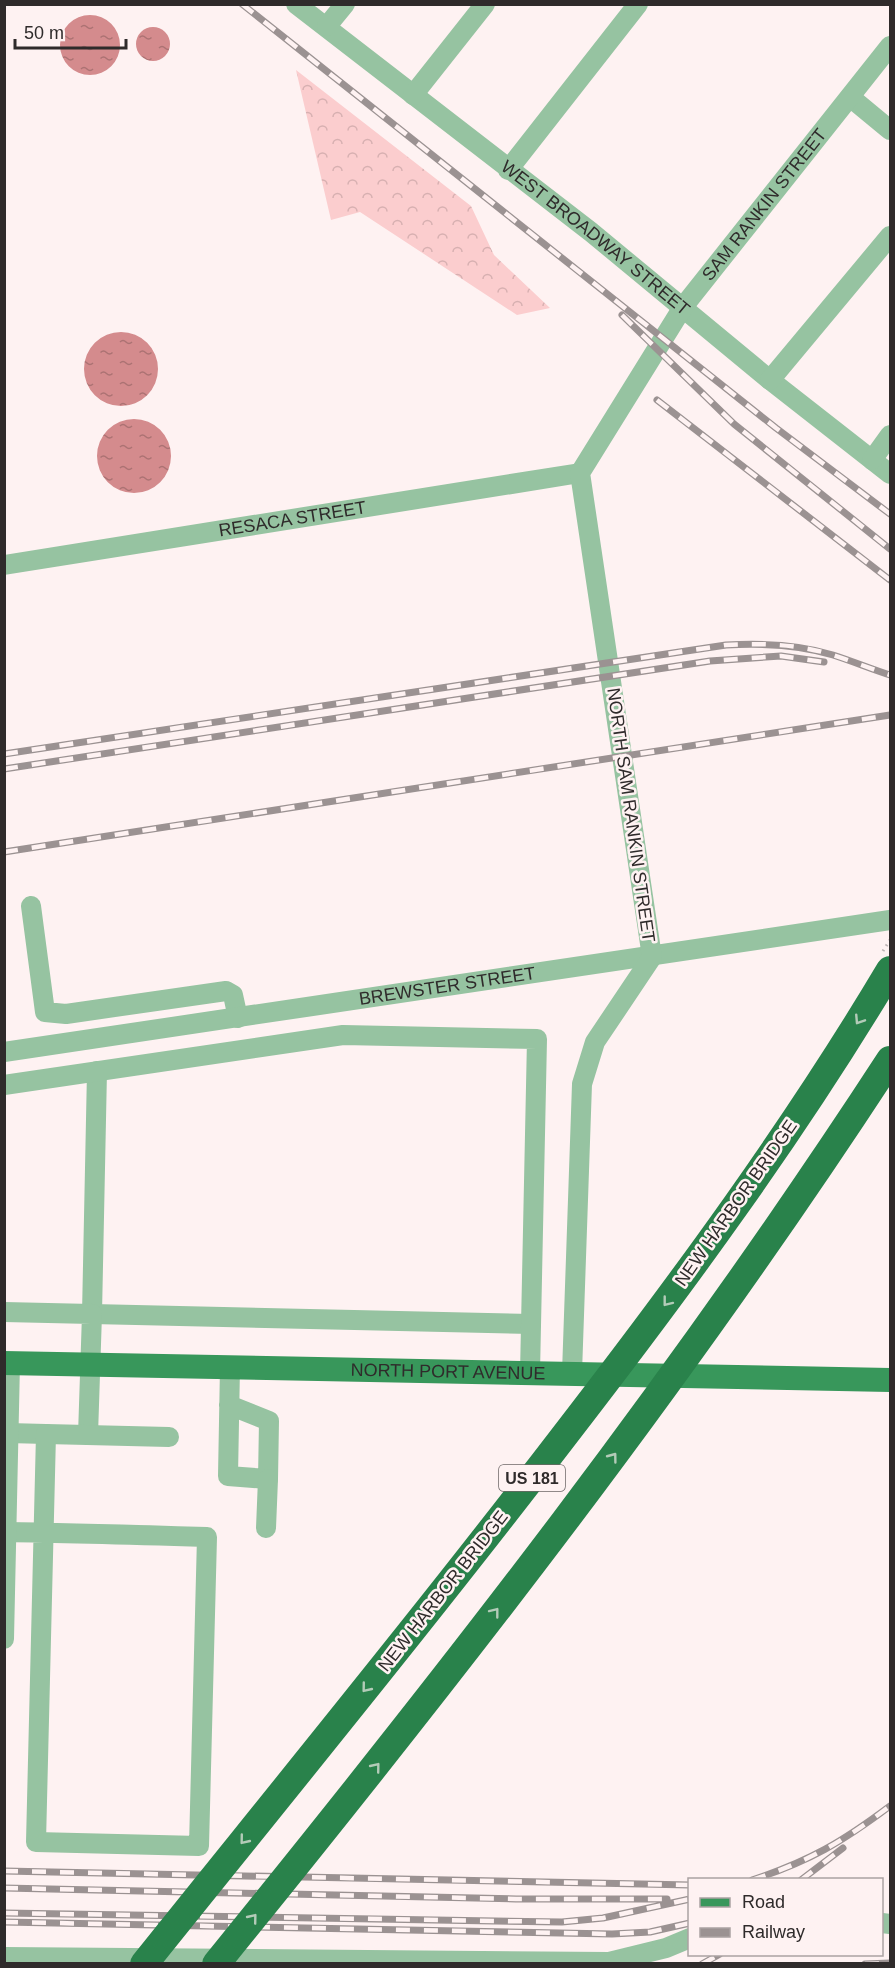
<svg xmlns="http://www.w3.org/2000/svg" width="895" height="1968" font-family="Helvetica,sans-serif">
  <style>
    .forest { fill: url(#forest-crowns) }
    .water { fill: url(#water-ripples) }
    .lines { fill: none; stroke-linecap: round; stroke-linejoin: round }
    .minor { stroke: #96c3a1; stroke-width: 20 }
    .major { stroke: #38975b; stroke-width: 24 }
    .rail-casing { stroke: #9b9292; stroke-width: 7 }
    .rail { stroke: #fef2f2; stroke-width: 4.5; stroke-dasharray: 14; stroke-linecap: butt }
    .path-bridge { stroke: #bbb2b2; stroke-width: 3; stroke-dasharray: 1.5 4.5; stroke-linecap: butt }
    .highway-bridge { stroke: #29824b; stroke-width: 28 }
    .oneway { stroke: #b3cbb8 }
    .labels { text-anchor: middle; stroke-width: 5; stroke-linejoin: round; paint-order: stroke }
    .shield { fill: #fef2f2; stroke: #6d6767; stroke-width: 1.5 }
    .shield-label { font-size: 16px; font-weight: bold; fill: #2f2b2b }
    .street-label { font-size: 18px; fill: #2f2b2b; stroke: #fef2f2 }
  </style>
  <defs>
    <pattern id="forest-crowns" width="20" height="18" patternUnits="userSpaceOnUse" patternTransform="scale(1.5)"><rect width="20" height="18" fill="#fbcdce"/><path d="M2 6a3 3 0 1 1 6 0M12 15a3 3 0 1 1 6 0" fill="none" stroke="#d7b0b1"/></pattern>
    <pattern id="water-ripples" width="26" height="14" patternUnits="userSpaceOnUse" patternTransform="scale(1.5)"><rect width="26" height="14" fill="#d48b8d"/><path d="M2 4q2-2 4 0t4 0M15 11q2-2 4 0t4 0" fill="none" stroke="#ac7273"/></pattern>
  </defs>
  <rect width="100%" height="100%" fill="#fef2f2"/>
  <path class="forest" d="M296,70L471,206L494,255L550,308L517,315L360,212L331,220Z"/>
  <path class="water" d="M60 45a30 30 0 1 1 60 0a30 30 0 1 1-60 0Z
    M136 44a17 17 0 1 1 34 0a17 17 0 1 1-34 0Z
    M84 369a37 37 0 1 1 74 0a37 37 0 1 1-74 0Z
    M97 456a37 37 0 1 1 74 0a37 37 0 1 1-74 0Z"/>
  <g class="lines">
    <g class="minor">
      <path id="s1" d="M296,4L591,232L770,380L890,474"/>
      <path d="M327,26L345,4"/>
      <path d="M413,95L485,4"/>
      <path d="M850,97L890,130"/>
      <path d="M508,170L638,4"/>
      <path d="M770,380L890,236"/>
      <path d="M872,460L890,435"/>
      <path id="s2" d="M4,565L580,473"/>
      <path d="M31,906L45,1012L66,1014L226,991L233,995L238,1018"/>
      <path id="s3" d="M4,1052L890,920"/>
      <path d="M97,1071L92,1314L531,1324"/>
      <path d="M4,1085L343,1035L537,1039L530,1373"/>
      <path d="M4,1312L92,1314L88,1435"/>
      <path id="s4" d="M572,1373L582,1084L595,1042L652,957L580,473L683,307L890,46"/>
      <path d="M229,1405L269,1421L268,1479L228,1476L230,1367"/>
      <path d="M8,1433L46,1434"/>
      <path d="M266,1528L268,1479"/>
      <path d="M6,1532C73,1533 140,1535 207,1537L199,1846L36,1842L46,1434L169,1437"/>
      <path d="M4,1639L10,1363"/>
      <path d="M882,1923L890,1924"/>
      <path d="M4,1957L609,1962L666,1948L690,1938"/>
    </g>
    <path class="major" id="s5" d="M4,1363L890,1380"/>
    <g class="rail-casing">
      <path id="rail" d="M242,4L776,428L890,514
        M622,315L734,424L890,549
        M657,400L890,580
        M4,754L726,645C762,643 798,644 833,655C852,661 871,669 890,675
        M4,769L710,661L781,656L824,662
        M4,852L890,715
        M4,1871L690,1885
        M752,1880C810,1861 842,1842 890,1806
        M801,1880L843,1848
        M4,1888L516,1899H667
        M4,1913L562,1922L603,1918L690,1899
        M4,1922L612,1934L650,1932L690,1923
        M702,1964L720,1954
        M865,1964L890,1963"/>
    </g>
    <use href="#rail" class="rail"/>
    <path class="path-bridge" d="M883,951L890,940"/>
    <path class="highway-bridge" d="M144,1964C286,1787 430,1611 568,1431C683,1282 794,1131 890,970
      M216,1964C453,1672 685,1375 890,1060"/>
  </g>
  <defs><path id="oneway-chevron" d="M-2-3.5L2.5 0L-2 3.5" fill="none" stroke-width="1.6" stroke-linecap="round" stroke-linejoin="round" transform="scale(1.5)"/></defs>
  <g class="oneway">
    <use href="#oneway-chevron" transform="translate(859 1020) rotate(123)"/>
    <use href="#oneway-chevron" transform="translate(667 1302) rotate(128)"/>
    <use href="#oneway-chevron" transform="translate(613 1457) rotate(-53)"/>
    <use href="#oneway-chevron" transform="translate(495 1612) rotate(-52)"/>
    <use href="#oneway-chevron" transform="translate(366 1688) rotate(129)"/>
    <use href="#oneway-chevron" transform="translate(376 1767) rotate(-51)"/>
    <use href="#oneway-chevron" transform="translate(244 1840) rotate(129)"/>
    <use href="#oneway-chevron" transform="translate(253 1918) rotate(-51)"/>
  </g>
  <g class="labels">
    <rect class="shield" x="499" y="1465" width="66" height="26" rx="4.5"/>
    <g class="shield-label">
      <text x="532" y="1484">US 181</text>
    </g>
    <g class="street-label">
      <text dy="6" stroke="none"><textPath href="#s4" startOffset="1251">SAM RANKIN STREET</textPath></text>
      <text dy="6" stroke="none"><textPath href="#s1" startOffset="380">WEST BROADWAY STREET</textPath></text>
      <text dy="6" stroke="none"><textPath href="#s2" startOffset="292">RESACA STREET</textPath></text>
      <text transform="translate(631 815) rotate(82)" y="6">NORTH SAM RANKIN STREET</text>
      <text dy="6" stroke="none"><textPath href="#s3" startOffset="448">BREWSTER STREET</textPath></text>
      <text transform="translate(736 1203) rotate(-55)" y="6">NEW HARBOR BRIDGE</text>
      <text dy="6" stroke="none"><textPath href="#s5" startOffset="444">NORTH PORT AVENUE</textPath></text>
      <text transform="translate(443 1591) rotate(-52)" y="6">NEW HARBOR BRIDGE</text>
    </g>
  </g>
  <rect width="895" height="1968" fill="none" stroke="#2f2b2b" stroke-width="12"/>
  <rect x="688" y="1878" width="195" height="78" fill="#fef2f2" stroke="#aba2a2" stroke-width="1.5"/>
  <rect x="700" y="1898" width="30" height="9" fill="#38975b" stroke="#aba2a2" stroke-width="1.5"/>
  <text x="742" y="1908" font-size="18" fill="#2f2b2b">Road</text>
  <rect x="700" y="1928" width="30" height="9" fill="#9b9292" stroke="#aba2a2" stroke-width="1.5"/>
  <text x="742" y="1938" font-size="18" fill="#2f2b2b">Railway</text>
  <path d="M15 39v9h111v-9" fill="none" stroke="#2f2b2b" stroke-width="3"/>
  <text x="24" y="39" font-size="18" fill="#2f2b2b" stroke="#fef2f2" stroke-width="4.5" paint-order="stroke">50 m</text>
</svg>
